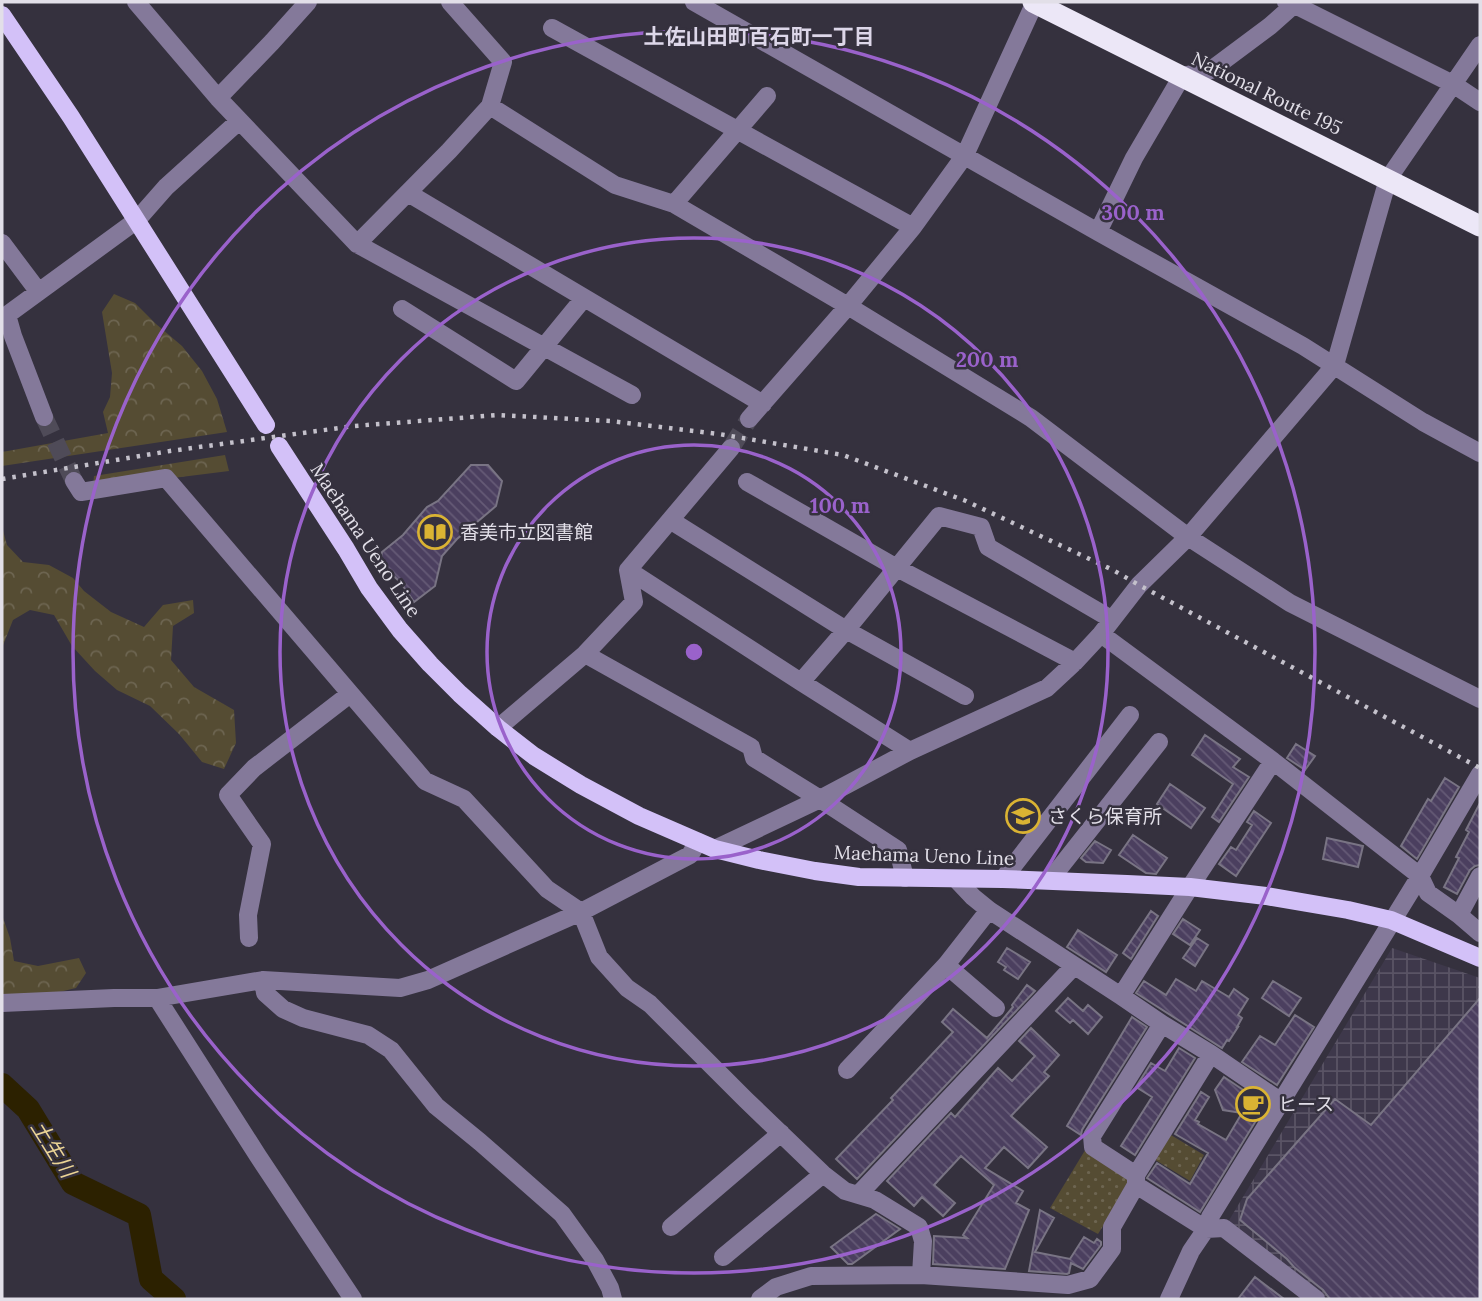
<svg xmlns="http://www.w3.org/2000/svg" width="1482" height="1301" font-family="Lora,'Noto Sans JP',serif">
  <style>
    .industrial { fill: url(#industrial-grid) }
    .grass { fill: url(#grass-dots) }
    .forest { fill: url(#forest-crowns) }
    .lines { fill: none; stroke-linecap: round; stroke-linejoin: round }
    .river { stroke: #2c2100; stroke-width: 24 }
    .building { fill: url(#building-back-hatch); stroke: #797484; stroke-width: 2 }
    .minor-tunnel { stroke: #4f4b58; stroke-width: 18; stroke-dasharray: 18 9; stroke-linecap: butt }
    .minor { stroke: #84799a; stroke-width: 18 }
    .major { stroke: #d3c1f8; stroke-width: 18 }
    .highway { stroke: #ece7f7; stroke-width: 21 }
    .rail { stroke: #c4c1cb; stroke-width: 4.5; stroke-dasharray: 3.5 7; stroke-linecap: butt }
    .ring { fill: none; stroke: #9a62cb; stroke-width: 3.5 }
    .labels { text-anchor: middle; stroke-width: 5; stroke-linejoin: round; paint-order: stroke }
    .street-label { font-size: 19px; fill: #e2dfe8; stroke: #35313e }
    .poi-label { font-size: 19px; fill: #e2dfe8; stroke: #35313e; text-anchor: start }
    .neighbourhood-label { font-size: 21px; font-weight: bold; fill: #ddd7e9; stroke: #35313e }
    .water-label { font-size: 21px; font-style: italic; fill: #ebd495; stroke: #35313e }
    .centre { fill: #9a62cb; stroke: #35313e; stroke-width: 3.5 }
    .ring-label { font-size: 21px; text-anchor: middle; font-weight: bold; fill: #9a62cb; stroke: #35313e; stroke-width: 5; stroke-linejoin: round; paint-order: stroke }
  </style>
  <defs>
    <pattern id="industrial-grid" width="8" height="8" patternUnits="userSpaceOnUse" patternTransform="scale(1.75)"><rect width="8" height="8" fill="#3e384b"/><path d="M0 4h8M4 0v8" fill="none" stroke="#5a5465"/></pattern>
    <pattern id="grass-dots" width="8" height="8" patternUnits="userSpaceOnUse" patternTransform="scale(1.75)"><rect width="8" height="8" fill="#554c33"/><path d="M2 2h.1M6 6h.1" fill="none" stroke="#6d6551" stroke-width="1.8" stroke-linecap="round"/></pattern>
    <pattern id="forest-crowns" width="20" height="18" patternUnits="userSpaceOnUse" patternTransform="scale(1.75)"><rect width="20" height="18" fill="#554c33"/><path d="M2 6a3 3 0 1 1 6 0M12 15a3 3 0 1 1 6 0" fill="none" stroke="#6d6551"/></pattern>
    <pattern id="building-back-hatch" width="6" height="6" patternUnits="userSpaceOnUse" patternTransform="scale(1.75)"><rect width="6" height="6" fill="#4b3f5f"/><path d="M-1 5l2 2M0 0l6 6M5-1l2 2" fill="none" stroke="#655a76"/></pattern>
  </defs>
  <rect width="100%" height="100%" fill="#35313e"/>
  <path class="industrial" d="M1392,948L1480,978V1299H1323L1228,1222Z"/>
  <path class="grass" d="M1166,1132L1204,1155L1190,1181L1152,1158Z
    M1087,1147L1134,1177L1098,1234L1050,1208Z"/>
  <path class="forest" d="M114,294L135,303L156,324L182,346L202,371L217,399L227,432L2,466V452L108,433L103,412L110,397L112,373L102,312Z
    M225,455L229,471L93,488L94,476Z
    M2,527L7,545L23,562L49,565L73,578L84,591L111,612L144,627L163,605L193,600L194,613L173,626L171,660L194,687L234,710L236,743L224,769L202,762L179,734L150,706L117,690L95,671L72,646L54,615L30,610L13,620L2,648Z
    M2,915L10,938L14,961L38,966L79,958L86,973L76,988L51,994L2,996Z"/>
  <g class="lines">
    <path class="river" d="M2,1085L28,1109L73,1183L139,1215L151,1279L174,1299"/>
  </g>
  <path class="building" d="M471,465H488L502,481L496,506L457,539L442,556L435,586L414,602L401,583L380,563L382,552L403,535L427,507L438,501Z
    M1205,735L1240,759L1233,767L1249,777L1219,822L1212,817L1233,784L1192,755Z
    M1296,744L1315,756L1305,770L1287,758Z
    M1445,778L1459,787L1417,859L1401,846L1428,799L1431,801Z
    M1170,784L1205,808L1191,828L1157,804Z
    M1480,803V865L1475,866L1470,870L1457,894L1444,887L1459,858L1456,857L1469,832L1466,830Z
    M1254,811L1271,823L1236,876L1219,864L1231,847L1236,850L1252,825L1247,822Z
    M1133,835L1167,858L1156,874L1146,873L1119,855Z
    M1327,838L1363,846L1358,867L1323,859Z
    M1095,841L1111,850L1103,863L1086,862L1081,858Z
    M1151,911L1158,916L1131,959L1123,953Z
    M1183,919L1200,930L1190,945L1173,934Z
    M1078,930L1117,955L1106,972L1067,947Z
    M1197,938L1208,945L1195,966L1183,958Z
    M1007,948L1030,962L1018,979L1004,970L1006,967L998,962Z
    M1176,979L1196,991L1202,981L1229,997L1234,989L1248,999L1238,1015L1242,1018L1237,1027H1238L1229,1041L1227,1040L1222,1048L1136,993L1144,981L1166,995Z
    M1273,981L1301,998L1289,1016L1262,998Z
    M1027,985L1035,991L857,1179L836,1159L893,1100L891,1098L953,1032L942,1022L953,1009L987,1038L1013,1007L1012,1005Z
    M1068,998L1083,1011L1088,1005L1102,1017L1088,1034L1073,1020L1070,1023L1056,1011Z
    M1480,998V1299H1330L1323,1290L1294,1267L1287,1259L1240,1220L1247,1199L1335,1099L1371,1125Z
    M1295,1015L1314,1027L1277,1085L1242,1062L1260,1036L1275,1045Z
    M1132,1017L1147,1027L1082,1130L1081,1135L1067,1126Z
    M1031,1028L1059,1055L1044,1072L1049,1076L1011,1116L1047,1147L1028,1168L1004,1147L985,1168L1023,1191L1016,1203L1029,1210L1005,1269L933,1264L934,1236L967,1238L963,1235L994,1185L961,1156L934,1185L955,1203L943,1216L922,1197L914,1206L887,1181L951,1113L955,1117L998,1068L1012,1081L1035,1056L1019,1041Z
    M1179,1048L1195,1058L1135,1155L1121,1146L1152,1097L1136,1087L1151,1063L1165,1071Z
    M1224,1077L1264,1104L1255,1118L1257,1119L1200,1212L1147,1178L1157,1163L1190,1184L1208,1153L1175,1134L1201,1092L1209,1097L1195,1120L1199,1122L1198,1124L1226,1140L1242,1113L1223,1110L1215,1090Z
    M1040,1210L1054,1218L1035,1252L1070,1259L1084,1237L1094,1243L1097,1239L1101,1242V1245L1083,1269L1071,1263L1069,1273L1067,1274L1029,1271Z
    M876,1214L900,1229L852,1264H848L831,1247Z
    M1255,1277L1284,1299H1238Z"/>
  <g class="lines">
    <path class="minor-tunnel" d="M44,417L74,481
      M731,448L749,419"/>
    <path class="minor" d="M136,2L218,98L357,244L632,395
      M694,2L1098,232L1303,346L1423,422L1480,453
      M1286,2L1295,5L1453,84L1480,102
      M552,28L913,227
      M218,98L272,42L308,2
      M490,106L615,185L674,204L848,306L1031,418L1188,537L1290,603L1480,699
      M408,193L763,404
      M674,204L767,96
      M1098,232L1134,158L1182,76L1211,70L1270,26L1297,2
      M2,243L38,291
      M357,244L449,151L490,106L503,62L450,2
      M402,309L516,381L584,298
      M44,417L13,336L7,315L137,220L166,187L239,121
      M749,419L848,306L913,227L965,155L1035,2
      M74,481L81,492L166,478L425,781L464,799L547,889L581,912L599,957L627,988L650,1004L746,1100L823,1174L845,1191L875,1200L919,1227L923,1241L921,1275
      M747,482L897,568L1075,662
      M670,520L846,630L965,696
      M628,570L801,682L910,751
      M1101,634L1273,761L1420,876L1428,893L1459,915L1480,933
      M585,654L751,747L754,758L820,799L898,850L905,878
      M801,682L846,630L939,516L981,527L988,547L1111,619
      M498,728L585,654L634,602L628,570L731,448
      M715,849L820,799L910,751L1047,688L1075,662L1101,634L1139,585L1188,537L1335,365L1388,179L1480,45
      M956,879L973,897L989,910L1121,996L1162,1024L1211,1054L1280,1101
      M1003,879L1130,715
      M1050,880L1159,742
      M1459,915L1480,876
      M249,938L248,915L262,844L228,795L254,768L350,694
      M946,965L996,1008
      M263,980L265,993L283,1009L303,1018L368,1035L391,1050L436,1106L480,1142L562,1214L595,1260L610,1288L613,1299
      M1121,996L1190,887L1273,761
      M157,998L258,1156L353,1299
      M2,1003L114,998H157L263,980L400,988L428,980L581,912L690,855L698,842
      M847,1070L946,965L989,910
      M1136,1175L1093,1147L1092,1136L1162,1024
      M1136,1185V1175L1211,1054
      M858,1195L1074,966
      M671,1227L781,1133
      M723,1257L823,1174
      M760,1299L776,1287L811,1276L921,1275L1068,1285L1090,1279L1112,1249V1227L1136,1185L1206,1229L1191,1251L1169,1299
      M1316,1299L1224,1228L1206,1229L1210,1217L1420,876L1480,774"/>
    <path class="major" d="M2,15L71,117L266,425
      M279,446L346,549L369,588L400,630L430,664L460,694L498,728L534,756L581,785L639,816L715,849L759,860L815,871L859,877L1003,879L1127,884L1190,887L1266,896L1348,910L1391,920L1480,958"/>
    <path class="highway" d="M1033,2L1480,226"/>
    <path class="rail" d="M2,479L170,451L354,426L498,415L610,421L719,434L843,455L966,501L1113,570L1139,585L1480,768"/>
  </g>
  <g class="ring">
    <circle cx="694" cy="652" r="207"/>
    <circle cx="694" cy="652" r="414"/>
    <circle cx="694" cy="652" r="621"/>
  </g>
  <defs>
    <g id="library-ring" transform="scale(1.75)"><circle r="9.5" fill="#35313e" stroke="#dab333" stroke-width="1.5"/><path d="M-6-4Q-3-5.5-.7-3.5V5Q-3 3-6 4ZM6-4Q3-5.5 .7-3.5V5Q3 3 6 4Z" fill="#dab333"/></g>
    <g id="school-ring" transform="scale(1.75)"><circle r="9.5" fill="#35313e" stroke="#dab333" stroke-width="1.5"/><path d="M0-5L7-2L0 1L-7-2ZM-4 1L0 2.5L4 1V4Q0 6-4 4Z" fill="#dab333"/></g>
    <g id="cafe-ring" transform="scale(1.75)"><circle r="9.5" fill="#35313e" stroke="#dab333" stroke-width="1.5"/><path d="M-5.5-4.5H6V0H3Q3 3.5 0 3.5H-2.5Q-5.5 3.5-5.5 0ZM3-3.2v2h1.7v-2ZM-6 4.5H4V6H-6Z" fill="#dab333"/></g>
  </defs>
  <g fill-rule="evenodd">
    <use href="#library-ring" x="435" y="532"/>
    <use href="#school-ring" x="1023" y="816"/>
    <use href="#cafe-ring" x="1253" y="1104"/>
  </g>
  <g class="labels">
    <g class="street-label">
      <text transform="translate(1267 93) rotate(26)" y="7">National Route 195</text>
      <text transform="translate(366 540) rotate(56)" y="7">Maehama Ueno Line</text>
      <text transform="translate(924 855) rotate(2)" y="7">Maehama Ueno Line</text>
    </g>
    <g class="poi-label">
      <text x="460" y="539">香美市立図書館</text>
      <text x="1048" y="823">さくら保育所</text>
      <text x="1278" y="1111">ヒース</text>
    </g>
    <g class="neighbourhood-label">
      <text x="759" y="44">土佐山田町百石町一丁目</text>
    </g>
    <g class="water-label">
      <text transform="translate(53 1149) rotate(58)" y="7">土生川</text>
    </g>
  </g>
  <circle cx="694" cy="652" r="10" class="centre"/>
  <g class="ring-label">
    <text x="1133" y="220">300 m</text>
    <text x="987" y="367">200 m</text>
    <text x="840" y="513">100 m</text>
  </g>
  <rect width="1482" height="1301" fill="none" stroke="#e2dfe8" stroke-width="7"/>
</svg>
